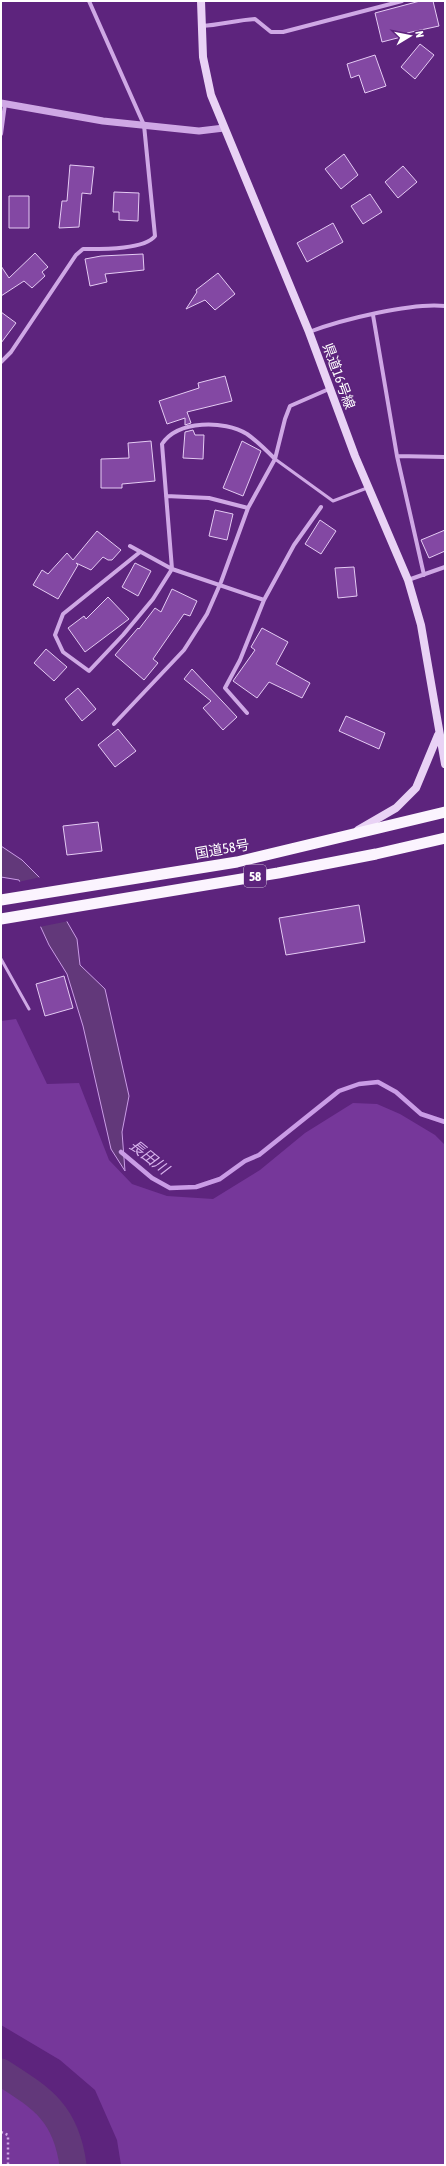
<svg xmlns="http://www.w3.org/2000/svg" width="446" height="2166" font-family="'Asap Condensed','Noto Sans JP',sans-serif">
  <style>
    .green { fill: #76379a }
    .water { fill: #62387a; stroke: #ca9ce6 }
    .pier { fill: #5d247d }
    .lines { fill: none; stroke-linecap: round; stroke-linejoin: round }
    .stream { stroke: #ca9ce6; stroke-width: 4.5 }
    .river { stroke: #62387a; stroke-width: 27 }
    .building { fill: #8348a3; stroke: #e5cbf4 }
    .path { stroke: #cfa8e5; stroke-width: 2.5; stroke-dasharray: 2 3; stroke-linecap: butt }
    .service { stroke: #cfa8e5; stroke-width: 3 }
    .minor { stroke: #cfa8e5; stroke-width: 4 }
    .tertiary { stroke: #cfa8e5; stroke-width: 7 }
    .secondary { stroke: #e9d2f5; stroke-width: 8 }
    .trunk { stroke: #fbf4fe; stroke-width: 11 }
    .labels { text-anchor: middle; stroke-width: 3.5; stroke-linejoin: round; paint-order: stroke }
    .shield { fill: #5d247d; stroke: #cebdd8; stroke-width: 1 }
    .shield-label { font-size: 13px; font-weight: bold; fill: #fff }
    .street-label { font-size: 14px; fill: #fff; stroke: #5d247d }
    .water-label { font-size: 15px; font-style: italic; fill: #d8b3ed; stroke: #5d247d }
  </style>
  <rect width="100%" height="100%" fill="#5d247d"/>
  <path class="green" d="M16,1019L47,1084L79,1083L109,1160L132,1184L167,1196L213,1199L260,1170L305,1133L353,1103L377,1104L400,1114L435,1135L445,1145V2165H121L117,2140L95,2090L60,2060L1,2025V1021Z
    M1,2073L50,2109L67,2139L70,2165H1Z"/>
  <path class="water" d="M1,846L22,860L44,882L77,939L80,965L105,989L129,1096L122,1132L125,1171L111,1149L83,1026L67,974L49,945L19,880L1,877Z"/>
  <path class="pier" d="M41,877L45,881L69,921L39,927L18,882Z"/>
  <g class="lines">
    <path class="stream" d="M121,1152L152,1178L170,1188L196,1187L220,1179L245,1161L259,1155L339,1091L359,1084L378,1082L396,1092L421,1114L445,1122"/>
    <path class="river" d="M1,2072C43,2099 66,2113 73,2165"/>
  </g>
  <path class="building" d="M420,1H433L439,26L407,33L409,35L382,42L375,13Z
    M420,44L434,55L415,79L401,67Z
    M375,55L386,86L365,93L359,75L351,78L347,64Z
    M344,154L358,175L341,189L325,169Z
    M70,165L94,167L91,194L82,193L79,227L59,228L62,201H67Z
    M403,166L417,182L398,198L385,182Z
    M114,192L139,193L138,221L119,220V212H113Z
    M370,194L382,212L363,224L351,206Z
    M9,196H29V228H9Z
    M333,223L343,242L307,262L297,243Z
    M35,253L48,267L42,272L45,276L32,288L24,281L1,296V266L9,278Z
    M143,254L144,270L105,274L107,282L90,286L85,259L101,256Z
    M218,273L235,294L215,310L205,300L186,309L197,292L196,290Z
    M1,312L16,323L1,343Z
    M225,376L232,401L187,412L191,423L185,425V418L167,424L159,401L199,388L198,383Z
    M193,430L195,435H204L203,459L183,458L185,432Z
    M151,441L155,481L122,484V488H101V459L129,458L128,443Z
    M242,441L261,451L243,496L223,488Z
    M215,510L233,514L227,540L209,536Z
    M320,520L336,531L321,554L305,544Z
    M445,530V551L429,558L421,540Z
    M97,531L121,550L112,560H108L103,557L91,570L76,563L78,565L58,599L33,585L42,570L48,574L67,553L73,560Z
    M135,563L151,571L138,596L122,587Z
    M354,567L357,596L338,598L335,568Z
    M172,589L197,601L190,616L184,614L153,659L158,663L144,680L115,655L138,628L139,629L155,608L161,612Z
    M108,597L129,619L85,652L68,628L84,616L86,619Z
    M262,628L288,642L276,664L310,683L302,698L269,682L257,698L233,681L255,650L251,647Z
    M46,649L67,667L54,681L34,663Z
    M192,669L237,717L223,730L203,708L211,701L184,679Z
    M78,688L96,709L82,721L65,699Z
    M346,716L385,733L379,749L339,731Z
    M118,729L136,751L115,767L98,745Z
    M98,822L102,851L67,855L63,826Z
    M359,905L365,942L286,955L279,918Z
    M64,976L73,1008L45,1016L36,984Z"/>
  <g class="lines">
    <path class="path" d="M1,2132L8,2135V2165"/>
    <path class="service" d="M275,459L333,501L367,488
      M1,959L29,1009"/>
    <path class="minor" d="M202,26C220,25 237,20 255,19L271,32H283L402,1
      M1,134L5,104
      M373,315L397,456L424,575
      M309,332C340,320 413,302 445,306
      M1,362L11,352L76,255L83,249C100,249 144,250 155,236L144,125L89,1
      M397,456L445,457
      M166,496L209,498L248,508
      M130,546L172,569L264,600L294,545L321,507
      M140,552L63,614L55,635L63,652L89,671L123,635L153,599L172,569L162,444C178,420 224,420 247,434C257,441 267,451 275,459
      M408,580L445,567
      M247,713L225,688L240,660L264,600
      M114,724L184,650L207,614L221,582L248,508L275,459L285,419L290,406L329,389"/>
    <path class="tertiary" d="M1,103L103,121L199,131L224,128"/>
    <path class="secondary" d="M201,1L203,57L211,95L309,332L355,456L408,580L421,625L445,764
      M358,830L396,808L416,788L438,735"/>
    <path class="trunk" d="M1,900L237,862L445,812
      M1,919L278,873L376,854L445,838"/>
  </g>
  <g class="labels">
    <rect class="shield" x="244" y="865" width="22" height="22" rx="3"/>
    <g class="shield-label">
      <text x="255" y="881">58</text>
    </g>
    <g class="street-label">
      <text transform="translate(339 376) rotate(70)" y="5">県道16号線</text>
      <text transform="translate(222 849) rotate(-10)" y="5">国道58号</text>
    </g>
    <g class="water-label">
      <text transform="translate(149 1157) rotate(39)" y="5">長田川</text>
    </g>
  </g>
  <rect width="446" height="2166" fill="none" stroke="#ffffff" stroke-width="4"/>
  <g transform="translate(410 36) rotate(80)" stroke="#5d247d" stroke-width="3" paint-order="stroke">
  <path d="M0-3L7 15L0 10L-7 15Z" fill="#ffffff"/>
  <text y="-6" font-size="11" font-weight="bold" text-anchor="middle" fill="#ffffff">N</text>
  </g>
</svg>
